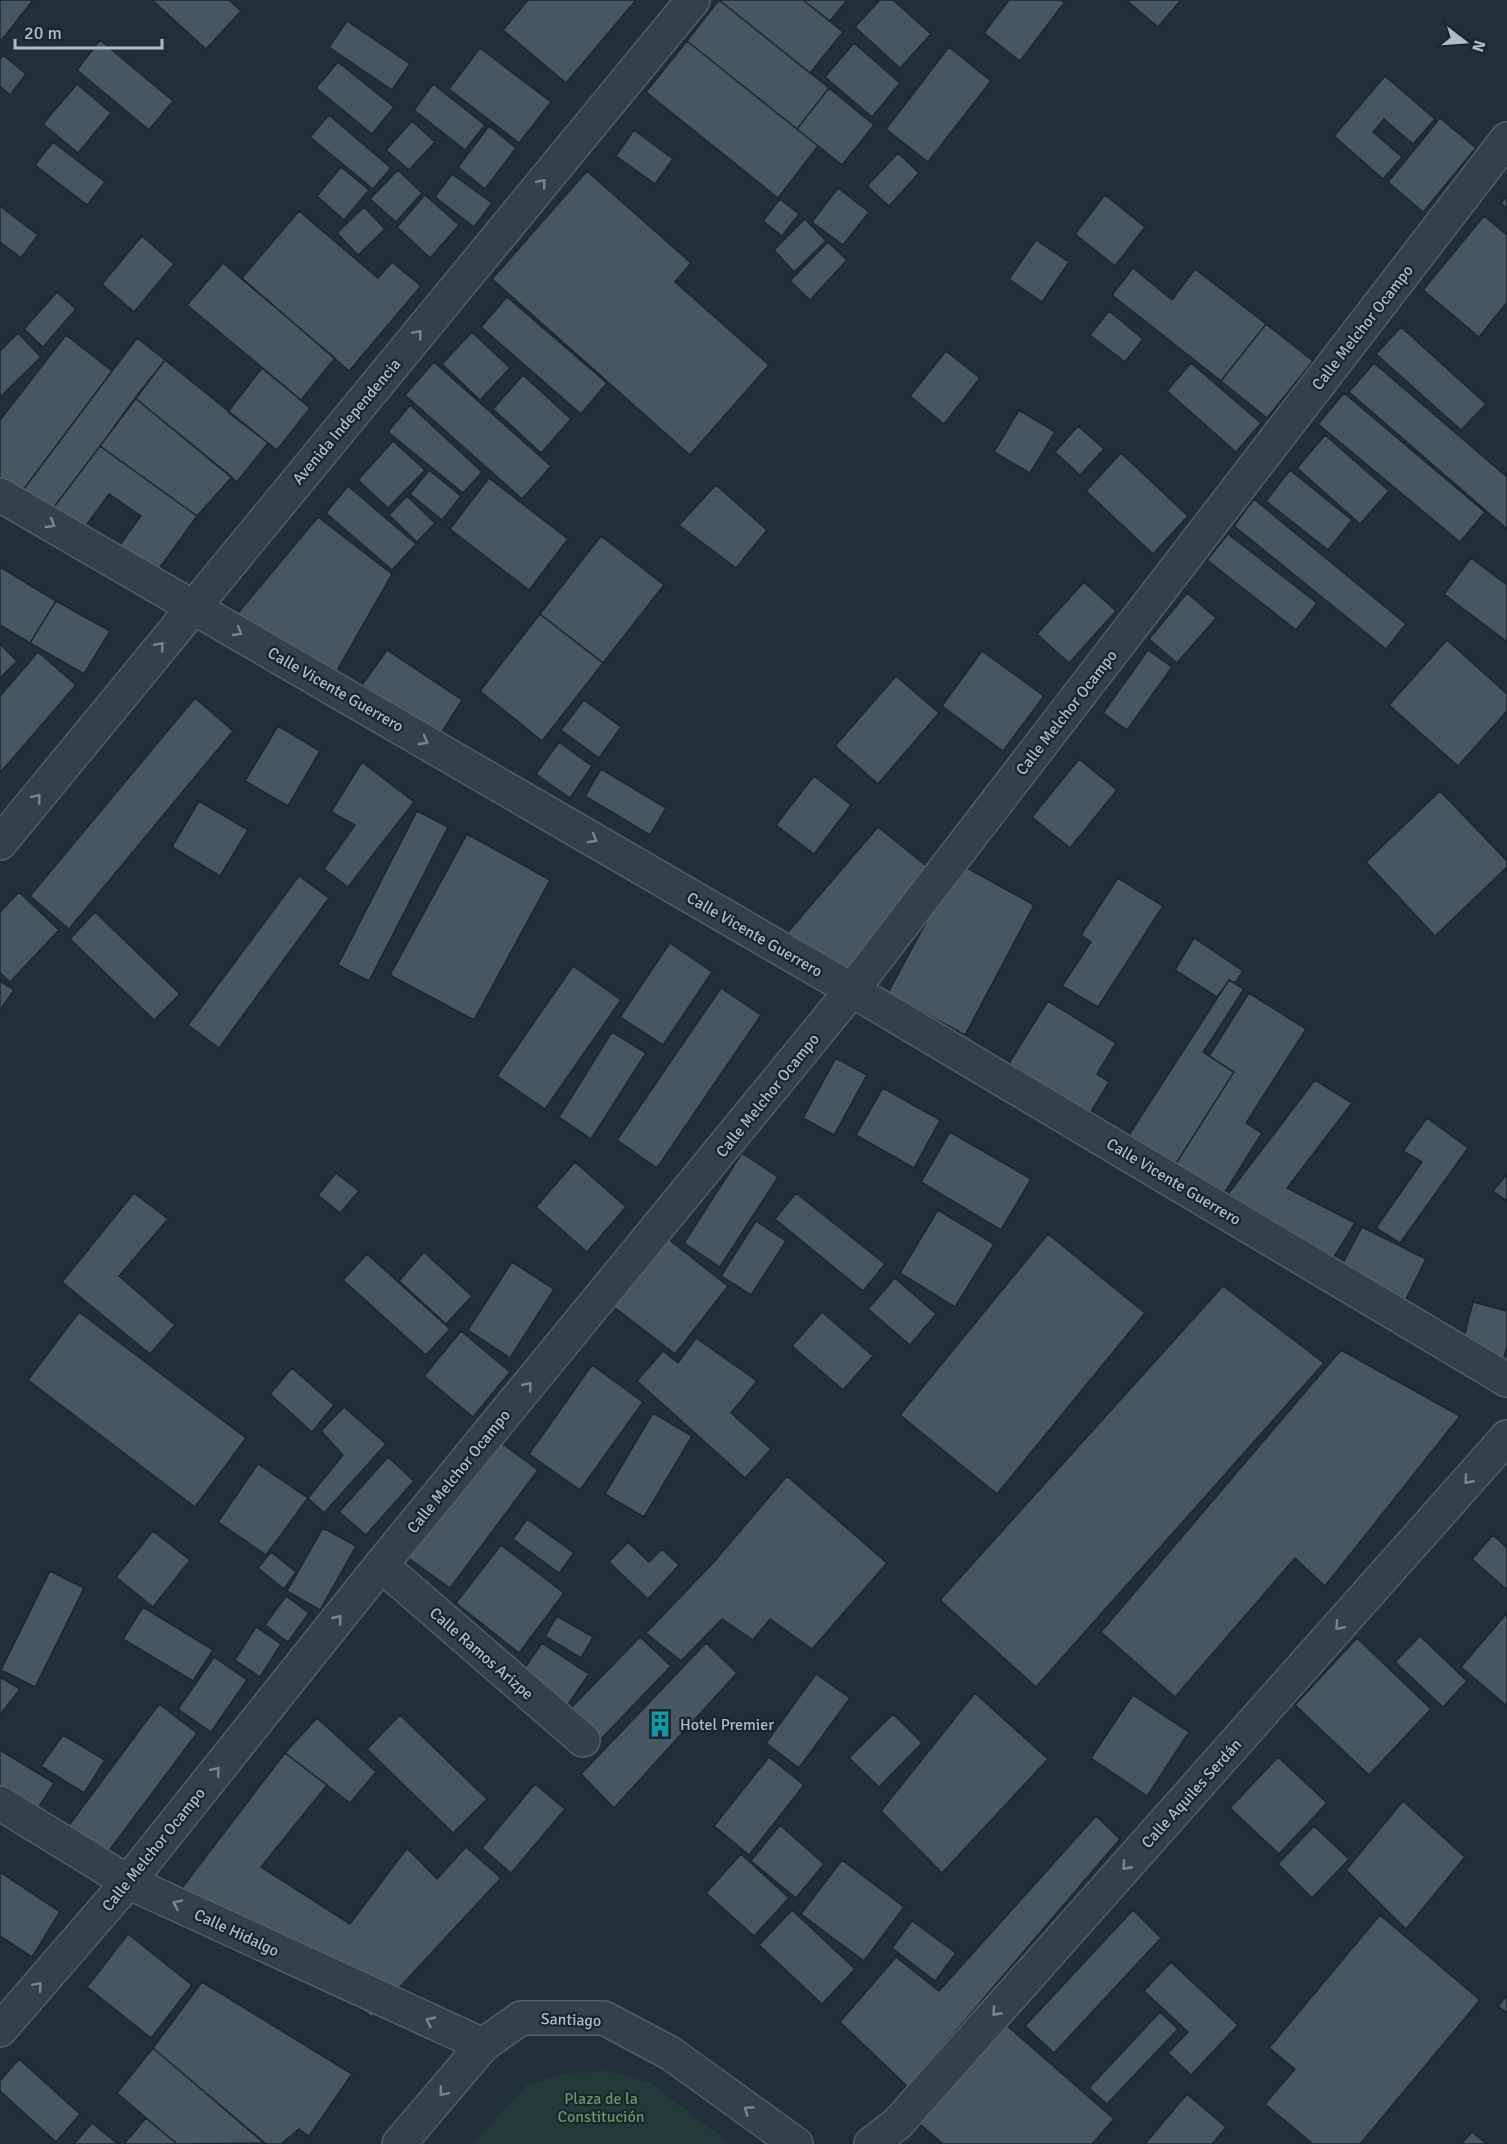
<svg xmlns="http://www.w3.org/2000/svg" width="1507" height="2144" font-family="Signika,sans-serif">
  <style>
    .green { fill: #223b39 }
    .building { fill: #465763; stroke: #1c2830; stroke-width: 1.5 }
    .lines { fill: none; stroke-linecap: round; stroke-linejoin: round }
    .minor-casing { stroke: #525f67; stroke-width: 36 }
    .minor { stroke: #34414a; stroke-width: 33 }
    .oneway { stroke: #78858e }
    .labels { text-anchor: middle; stroke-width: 4.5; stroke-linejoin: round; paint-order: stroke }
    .street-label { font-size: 16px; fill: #afbcc6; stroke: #1a262e }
    .poi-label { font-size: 16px; fill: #afbcc6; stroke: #1a262e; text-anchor: start }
    .park-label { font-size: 16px; fill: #659868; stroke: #1a262e }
  </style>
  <rect width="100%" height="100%" fill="#202f39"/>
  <path class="green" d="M608,2071L650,2083L731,2144H472L527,2085L567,2073Z"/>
  <path class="building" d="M0,0H33L0,42Z
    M152,0H229L241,11L206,49Z
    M528,0H636L566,83L503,30Z
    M719,0L829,88L797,129L687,41Z
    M719,0H803L843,32L810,73Z
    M803,0H847L830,21Z
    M880,0H893L931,34L900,68L855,27Z
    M1009,0H1061L1064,3L1020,61L984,33Z
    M1126,0H1181L1158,27Z
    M347,21L410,64L392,90L329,47Z
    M100,40L173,101L149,130L77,70Z
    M687,41L818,146L778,198L646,92Z
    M854,43L900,83L872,117L825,77Z
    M949,47L991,81L928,162L886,129Z
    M480,48L551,102L519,143L449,89Z
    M3,55L26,74L10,95L0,86V59Z
    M338,62L394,107L372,134L316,88Z
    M1385,76L1435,119L1413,144L1384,119L1373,132L1402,157L1383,179L1334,136Z
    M77,84L111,113L78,153L43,124Z
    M433,84L485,125L465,150L414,110Z
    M829,88L874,125L842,165L797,129Z
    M329,115L391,168L373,189L310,137Z
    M1440,118L1476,148L1423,212L1388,182Z
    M412,121L435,142L409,170L386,150Z
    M489,126L516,148L485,189L458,167Z
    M634,130L673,159L655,184L616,156Z
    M53,142L105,182L87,205L35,165Z
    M898,153L919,173L889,206L867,186Z
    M341,167L369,190L344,220L317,196Z
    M398,170L422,193L396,222L370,199Z
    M587,171L691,263L675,282L769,365L690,455L492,279Z
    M452,174L492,203L474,227L435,197Z
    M838,188L869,212L843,245L812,222Z
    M425,195L459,225L430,258L397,227Z
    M1105,195L1145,227L1115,266L1075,234Z
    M1507,196V208L1501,203Z
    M780,199L799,214L782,236L763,221Z
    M0,206L38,235L21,258L0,242Z
    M364,207L385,229L358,255L337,233Z
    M299,211L378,278L392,262L421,286L349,371L242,278Z
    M1484,216L1507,235V302L1479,337L1423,290Z
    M805,219L826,241L794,272L774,250Z
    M142,236L174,264L134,312L102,284Z
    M1036,240L1069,262L1042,302L1009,279Z
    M828,242L847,260L810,300L790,281Z
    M223,263L335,358L301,400L187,305Z
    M1133,268L1172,300L1195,269L1266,324L1221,381L1112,295Z
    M57,292L76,309L43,347L24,329Z
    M507,297L607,383L581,414L481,327Z
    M1109,311L1143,339L1125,362L1090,335Z
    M1266,324L1313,361L1267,418L1221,381Z
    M1401,327L1486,404L1461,430L1376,354Z
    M472,332L510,368L480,400L442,364Z
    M18,333L41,357L0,397V351Z
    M66,335L112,371L20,494L0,480V420Z
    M137,338L165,360L48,515L20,494Z
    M946,351L980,378L944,424L910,396Z
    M165,360L268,443L237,482L135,398Z
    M434,362L551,466L522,499L405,395Z
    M1191,363L1261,423L1236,452L1167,391Z
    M1374,363L1507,477V529L1349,392Z
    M262,368L310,408L277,450L228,412Z
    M523,375L571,419L541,453L493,409Z
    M1344,393L1485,512L1460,542L1318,424Z
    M135,398L232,477L197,516L100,446Z
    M410,405L482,472L463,493L388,432Z
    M1019,410L1055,432L1030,473L994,452Z
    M1078,426L1104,449L1080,475L1055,452Z
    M1325,435L1389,491L1360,524L1297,468Z
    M393,441L425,470L388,508L358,480Z
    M100,446L197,516L156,573L119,546L141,516L109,494L79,535L48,515Z
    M1121,453L1188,516L1153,554L1086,491Z
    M429,470L461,496L442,520L410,494Z
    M1290,470L1352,520L1328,550L1266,501Z
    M489,478L568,539L529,590L450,529Z
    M716,485L767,530L736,568L679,525Z
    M348,486L416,544L392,570L326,513Z
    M407,496L435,523L417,542L389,515Z
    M1254,499L1406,624L1386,649L1234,526Z
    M318,517L392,574L332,679L233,619Z
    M1228,534L1317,603L1296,630L1207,560Z
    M601,536L664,585L603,663L540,614Z
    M1471,558L1507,585V642L1444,594Z
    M0,567L56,601L30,643L0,625Z
    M1084,582L1116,611L1069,663L1037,634Z
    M1187,593L1216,618L1177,663L1149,639Z
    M56,601L110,631L84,674L30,643Z
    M540,614L603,663L542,741L480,691Z
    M1447,640L1507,694V711L1458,766L1389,705Z
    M0,644L17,661L0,678Z
    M387,650L462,700L440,735L362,685Z
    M1148,650L1172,667L1127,730L1103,713Z
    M982,651L1044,696L1003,751L942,706Z
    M38,652L76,685L0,773V696Z
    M896,676L939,713L878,784L835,746Z
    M195,698L233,731L69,929L30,896Z
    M584,700L621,727L599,758L561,730Z
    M278,726L320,751L288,806L245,781Z
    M559,742L592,766L570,798L536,774Z
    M1079,759L1117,790L1070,848L1032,817Z
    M362,762L414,802L348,887L324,869L355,825L331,812Z
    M601,769L666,808L650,835L585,796Z
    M814,776L851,805L814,854L776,825Z
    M1440,791L1507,861V867L1435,936L1366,862Z
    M199,801L248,830L220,876L172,847Z
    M417,811L448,827L369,981L338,965Z
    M878,827L930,869L844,975L783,938Z
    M467,834L550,880L474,1020L390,975Z
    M958,863L1034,905L965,1035L888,993Z
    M299,876L329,898L219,1048L188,1025Z
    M1118,878L1163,906L1098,1007L1062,986L1091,942L1081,935Z
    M19,892L59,930L10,982L0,973V912Z
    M95,912L180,994L154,1020L70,939Z
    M1194,938L1243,971L1235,983L1229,980L1217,997L1175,970Z
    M670,943L712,972L663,1045L620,1017Z
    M573,966L621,1000L545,1109L497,1076Z
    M1229,980L1244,989L1203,1052L1234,1072L1175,1165L1129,1135Z
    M0,981L14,990L0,1010Z
    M721,988L761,1015L657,1168L617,1140Z
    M1249,993L1306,1029L1246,1123L1262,1133L1223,1195L1175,1165L1234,1072L1209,1056Z
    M1048,1001L1116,1043L1097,1074L1109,1082L1089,1115L1008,1065Z
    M612,1032L646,1053L591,1139L559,1117Z
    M836,1058L867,1075L834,1135L803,1118Z
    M1315,1080L1352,1103L1287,1188L1355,1223L1332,1260L1222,1202Z
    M883,1088L940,1120L914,1168L856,1135Z
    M1427,1118L1468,1148L1400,1243L1376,1228L1422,1162L1403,1151Z
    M950,1132L1031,1179L1001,1230L921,1182Z
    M742,1153L778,1177L720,1267L684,1243Z
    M575,1162L626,1207L587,1252L536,1207Z
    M336,1173L359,1191L340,1213L318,1195Z
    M1507,1174V1201L1493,1191Z
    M134,1193L168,1219L119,1276L175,1325L150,1354L62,1282Z
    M796,1193L885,1264L863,1291L775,1219Z
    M938,1210L994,1244L955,1307L900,1273Z
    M756,1221L786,1241L751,1295L721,1276Z
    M1362,1227L1426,1259L1405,1301L1341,1267Z
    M1048,1234L1145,1313L997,1494L900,1415Z
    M667,1238L728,1286L675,1354L614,1307Z
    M424,1252L472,1296L446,1324L399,1281Z
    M367,1254L450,1329L426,1355L343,1280Z
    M512,1262L554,1289L510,1358L468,1330Z
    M895,1278L936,1314L910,1345L868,1309Z
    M1223,1286L1324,1363L1036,1687L940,1600Z
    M1473,1302L1507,1311V1346L1503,1361L1461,1349Z
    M79,1312L246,1438L195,1507L28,1380Z
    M822,1312L873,1356L843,1390L792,1346Z
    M461,1331L510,1372L473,1417L424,1376Z
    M696,1338L757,1381L731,1413L771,1449L745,1478L637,1381L663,1351L678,1363Z
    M1341,1350L1460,1416L1325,1586L1295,1558L1175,1697L1101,1632Z
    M592,1365L643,1402L580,1490L529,1454Z
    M292,1368L334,1405L312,1432L270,1394Z
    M344,1407L386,1444L324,1513L308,1498L343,1455L321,1431Z
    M653,1413L692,1436L644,1517L605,1494Z
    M496,1439L538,1470L450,1588L407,1557Z
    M388,1457L414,1481L366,1535L339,1512Z
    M258,1464L308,1498L266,1555L218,1522Z
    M787,1476L887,1563L812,1649L770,1619L753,1640L722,1619L681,1661L646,1633L713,1563Z
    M527,1519L574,1553L559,1573L513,1539Z
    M323,1528L356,1546L320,1610L287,1591Z
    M153,1531L190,1560L153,1607L116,1577Z
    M1493,1535L1507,1548V1590L1472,1559Z
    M628,1542L649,1562L662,1549L679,1565L648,1599L609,1562Z
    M501,1545L564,1593L519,1653L456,1603Z
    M271,1552L296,1572L284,1589L258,1568Z
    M50,1571L84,1588L35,1687L1,1670Z
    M286,1596L309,1613L288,1642L265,1625Z
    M143,1607L213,1650L193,1681L123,1639Z
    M1507,1613V1706L1461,1667Z
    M557,1616L593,1637L581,1658L545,1636Z
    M256,1627L281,1644L260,1677L235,1660Z
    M1420,1636L1467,1681L1443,1707L1395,1662Z
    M640,1637L671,1666L601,1739L570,1709Z
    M1357,1638L1431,1709L1369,1775L1295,1705Z
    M542,1643L589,1674L564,1710L518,1678Z
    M706,1643L737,1673L614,1808L581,1774Z
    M214,1657L247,1680L211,1732L178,1709Z
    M816,1674L850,1698L799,1768L766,1743Z
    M0,1677L20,1689L0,1715Z
    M975,1693L1048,1759L942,1873L881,1811Z
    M1133,1695L1189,1732L1147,1796L1091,1758Z
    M159,1704L197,1733L102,1860L64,1832Z
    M893,1714L922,1743L879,1787L849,1758Z
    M400,1715L487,1799L453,1833L367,1749Z
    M317,1718L376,1772L350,1803L285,1753Z
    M63,1735L105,1760L84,1793L41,1766Z
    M0,1750L54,1783L35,1813L0,1792Z
    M285,1753L327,1785L261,1867L350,1924L407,1848L437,1879L466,1847L501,1878L372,2017L336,1991L175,1897Z
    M769,1757L804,1785L749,1855L714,1826Z
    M1278,1757L1327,1803L1279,1854L1230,1808Z
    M535,1784L565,1809L511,1873L482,1848Z
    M1403,1801L1465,1857L1406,1929L1346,1870Z
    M1096,1816L1120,1839L908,2087L840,2022L896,1957L939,1991Z
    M780,1825L824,1864L796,1898L751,1861Z
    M1314,1826L1349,1859L1312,1898L1278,1864Z
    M741,1854L789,1898L754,1936L706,1893Z
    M842,1860L904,1907L864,1961L801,1914Z
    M0,1872L60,1912L32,1957L0,1936Z
    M792,1910L855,1969L822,2004L759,1945Z
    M1133,1910L1161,1938L1054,2053L1025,2026Z
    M1380,1915L1480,2000L1360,2144H1313L1265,2104L1295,2069L1269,2048Z
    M912,1921L956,1953L935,1981L892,1948Z
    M128,1934L192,1985L151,2038L87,1987Z
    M1171,1962L1238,2025L1191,2075L1168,2053L1188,2032L1144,1991Z
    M202,1982L352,2074L309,2136L299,2129L281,2144H265L153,2048Z
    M1507,1995V2013L1498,2006Z
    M1160,2012L1178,2029L1107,2104L1089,2088Z
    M1004,2023L1114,2119L1092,2144H943L920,2124Z
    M153,2048L265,2143L177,2144L117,2093Z
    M19,2059L80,2114L56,2142L0,2091V2081Z
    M1187,2094L1226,2127L1212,2144H1145Z
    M146,2118L177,2144H124Z
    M92,2123L118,2144H74Z
    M1472,2132L1487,2144H1461Z"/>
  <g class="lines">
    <g class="minor-casing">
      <path id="minor" d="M0,495L852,990L1507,1380
        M0,843L693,0
        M381,1565L583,1740
        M0,1803L128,1882L483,2045
        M0,2030L128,1882L381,1565L852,990L1507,139
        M399,2144L483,2045L521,2018H604L670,2053L796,2144
        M871,2144L898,2123L1507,1437"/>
    </g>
    <use href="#minor" class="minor"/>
  </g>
  <defs><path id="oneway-chevron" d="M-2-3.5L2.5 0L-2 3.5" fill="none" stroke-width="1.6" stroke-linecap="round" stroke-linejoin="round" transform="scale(1.5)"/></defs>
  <g class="oneway">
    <use href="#oneway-chevron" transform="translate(542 183) rotate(-50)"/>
    <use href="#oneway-chevron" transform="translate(418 334) rotate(-50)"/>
    <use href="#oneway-chevron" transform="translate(51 524) rotate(30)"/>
    <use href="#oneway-chevron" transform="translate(238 632) rotate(30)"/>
    <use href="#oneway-chevron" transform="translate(160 646) rotate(-51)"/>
    <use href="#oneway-chevron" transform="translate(424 741) rotate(30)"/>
    <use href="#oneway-chevron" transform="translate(37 798) rotate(-51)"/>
    <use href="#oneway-chevron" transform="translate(593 839) rotate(30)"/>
    <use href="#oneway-chevron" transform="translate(528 1386) rotate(-51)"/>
    <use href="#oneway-chevron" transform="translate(1468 1480) rotate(132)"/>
    <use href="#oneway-chevron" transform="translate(338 1619) rotate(-51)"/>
    <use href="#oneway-chevron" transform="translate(1339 1626) rotate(132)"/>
    <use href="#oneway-chevron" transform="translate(216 1771) rotate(-51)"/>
    <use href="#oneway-chevron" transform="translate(1126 1866) rotate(132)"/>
    <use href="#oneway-chevron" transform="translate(177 1904) rotate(-155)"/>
    <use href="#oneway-chevron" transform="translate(38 1986) rotate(-49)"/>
    <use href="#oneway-chevron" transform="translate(996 2012) rotate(132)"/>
    <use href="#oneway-chevron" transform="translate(430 2021) rotate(-155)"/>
    <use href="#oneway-chevron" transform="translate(443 2092) rotate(130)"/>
    <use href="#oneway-chevron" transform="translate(748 2110) rotate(-144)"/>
  </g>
  <defs>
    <g id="building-bare" transform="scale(2.07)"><path d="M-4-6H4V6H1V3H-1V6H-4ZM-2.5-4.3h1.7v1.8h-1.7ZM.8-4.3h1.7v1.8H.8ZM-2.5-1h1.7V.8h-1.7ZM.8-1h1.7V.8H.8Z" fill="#0f9aa8" stroke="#1a262e" stroke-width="2.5" paint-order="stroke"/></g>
  </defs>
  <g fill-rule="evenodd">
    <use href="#building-bare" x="660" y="1724"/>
  </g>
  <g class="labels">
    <g class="street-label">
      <text transform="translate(1362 327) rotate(-52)" y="6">Calle Melchor Ocampo</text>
      <text transform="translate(346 421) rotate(-50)" y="6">Avenida Independencia</text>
      <text transform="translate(336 689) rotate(30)" y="6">Calle Vicente Guerrero</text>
      <text transform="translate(1066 712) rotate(-52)" y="6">Calle Melchor Ocampo</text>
      <text transform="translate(755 934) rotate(30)" y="6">Calle Vicente Guerrero</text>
      <text transform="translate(767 1095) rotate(-51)" y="6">Calle Melchor Ocampo</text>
      <text transform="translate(1174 1181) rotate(31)" y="6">Calle Vicente Guerrero</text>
      <text transform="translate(458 1471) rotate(-51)" y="6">Calle Melchor Ocampo</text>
      <text transform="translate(482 1653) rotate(41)" y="6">Calle Ramos Arizpe</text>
      <text transform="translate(1191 1793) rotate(-48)" y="6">Calle Aquiles Serdán</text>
      <text transform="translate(153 1849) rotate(-51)" y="6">Calle Melchor Ocampo</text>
      <text transform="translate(237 1932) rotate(25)" y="6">Calle Hidalgo</text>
      <text transform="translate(571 2019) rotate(2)" y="6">Santiago</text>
    </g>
    <g class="poi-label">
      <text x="680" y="1730">Hotel Premier</text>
    </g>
    <g class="park-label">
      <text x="601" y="2104">Plaza de la<tspan x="601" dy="18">Constitución</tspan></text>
    </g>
  </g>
  <g transform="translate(1465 42) rotate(107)" stroke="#1a262e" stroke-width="4.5" paint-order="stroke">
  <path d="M0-4.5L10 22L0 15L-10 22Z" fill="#afbcc6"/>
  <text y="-9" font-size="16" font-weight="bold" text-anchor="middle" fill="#afbcc6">N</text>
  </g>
  <path d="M15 39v9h147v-9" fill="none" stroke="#afbcc6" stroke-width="3"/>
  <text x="24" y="39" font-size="18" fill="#afbcc6" stroke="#1a262e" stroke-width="4.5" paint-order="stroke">20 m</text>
</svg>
